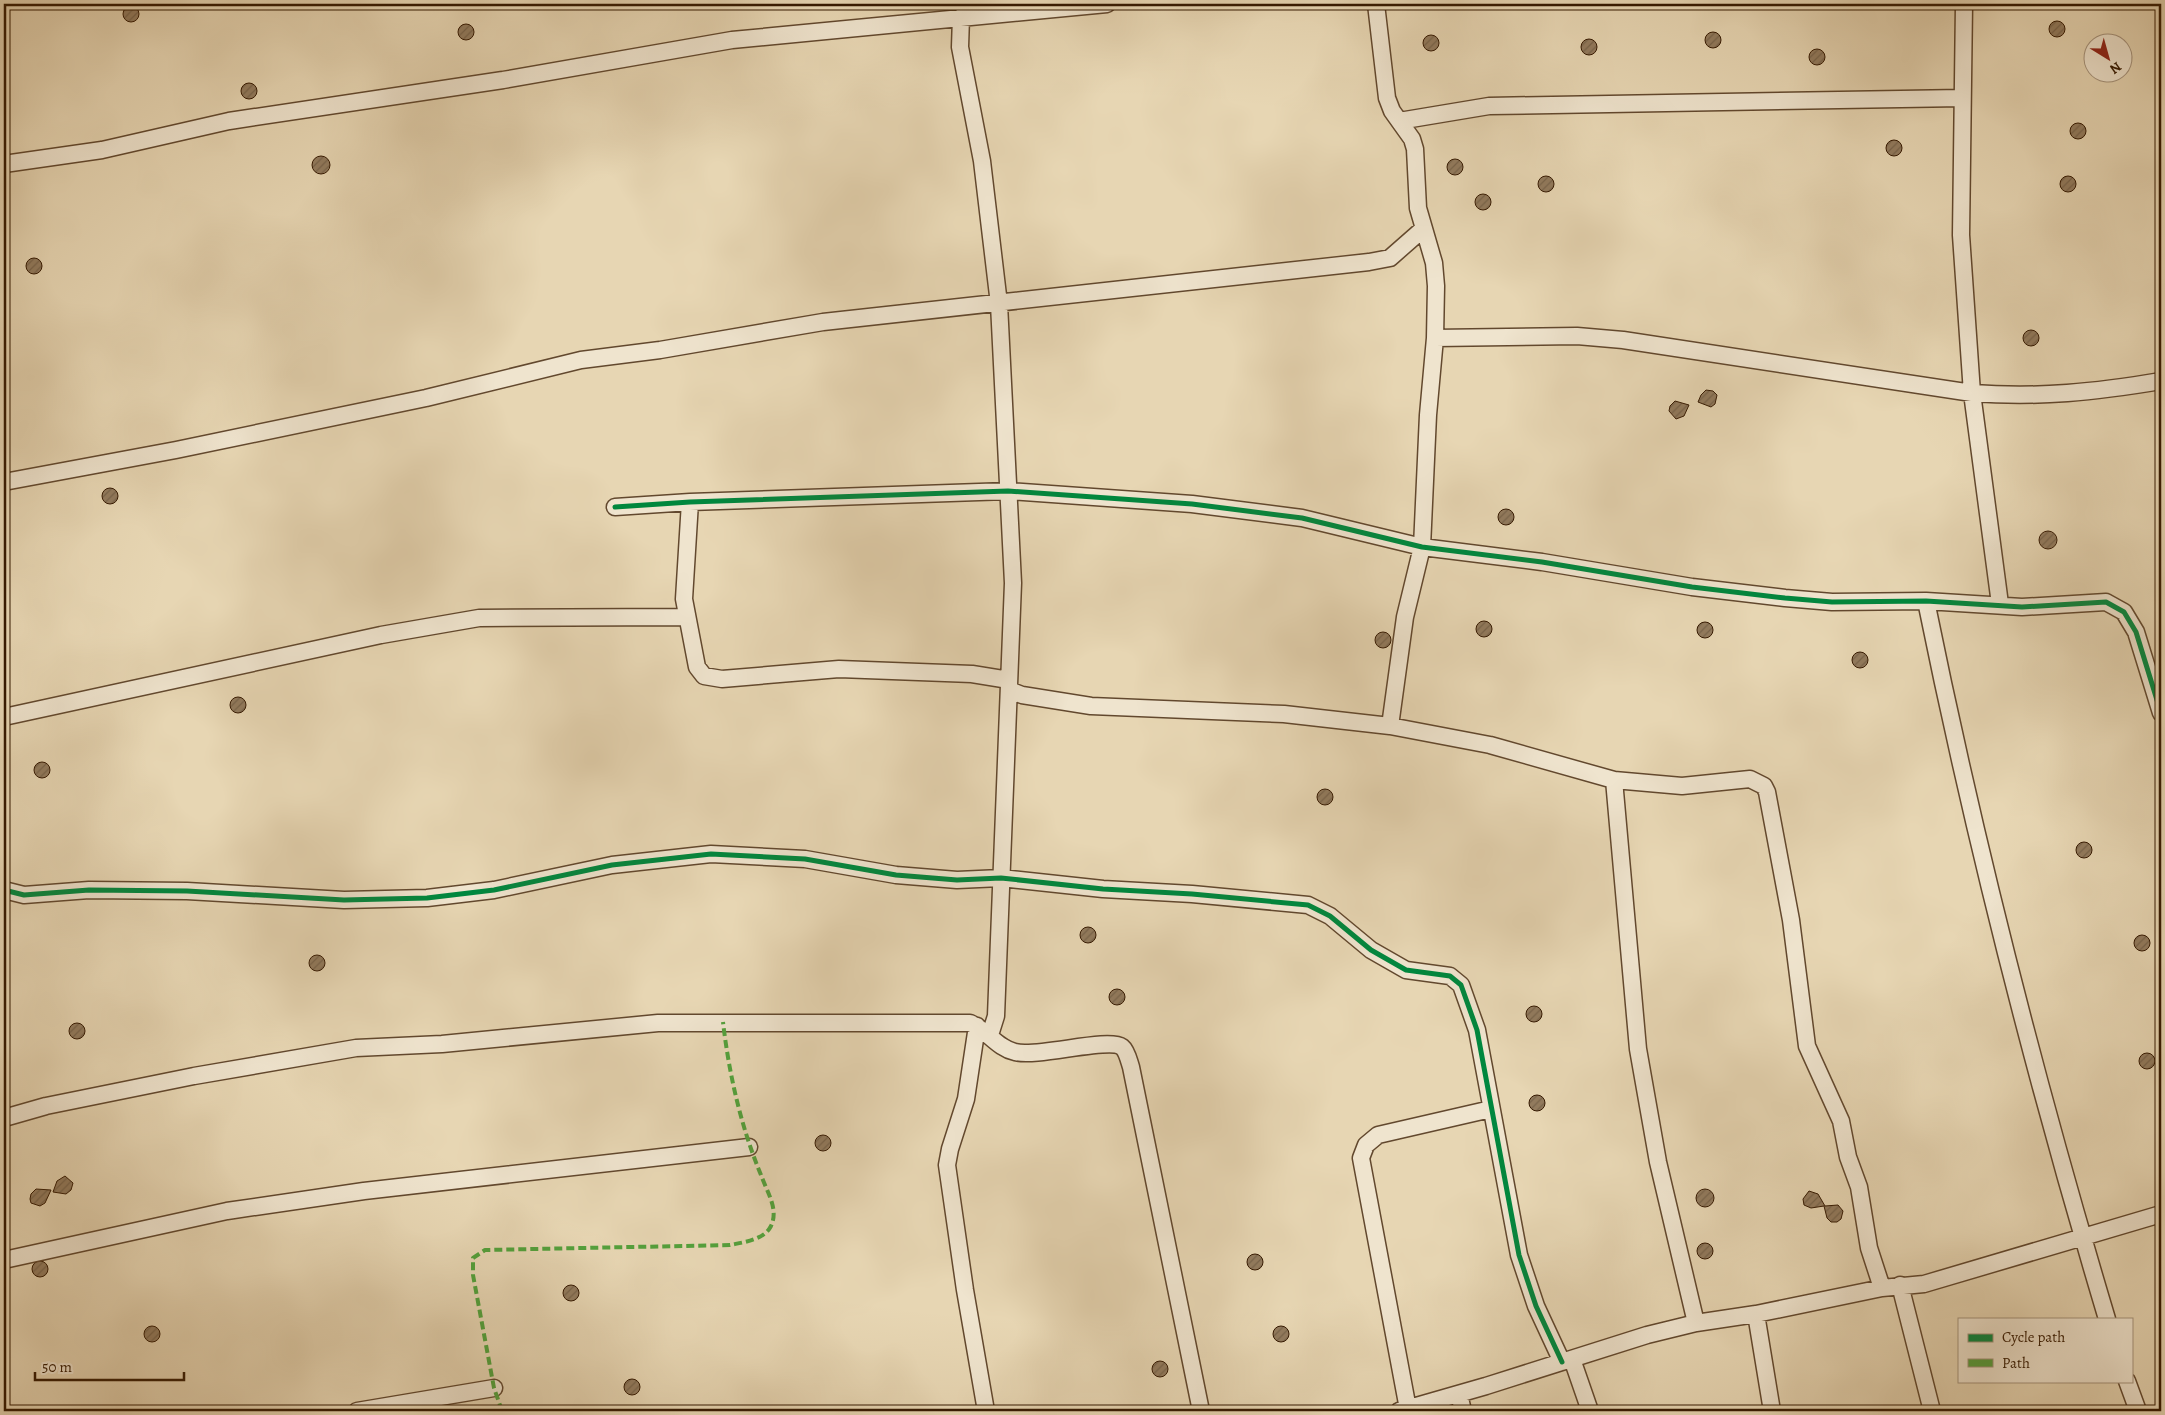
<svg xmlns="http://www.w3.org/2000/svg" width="2165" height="1415" font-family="Alegreya,serif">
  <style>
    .building { fill: url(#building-hatch); stroke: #351901 }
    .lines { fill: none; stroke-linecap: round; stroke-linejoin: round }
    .street-casing { stroke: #62482e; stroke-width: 19 }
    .street { stroke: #efe4ce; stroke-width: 16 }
    .quiet { stroke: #53a13c; stroke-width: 4; stroke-dasharray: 8 4; stroke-linecap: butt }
    .cycleway-casing { stroke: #efe4ce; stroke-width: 8 }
    .cycleway { stroke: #00873e; stroke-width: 5 }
  </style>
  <defs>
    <pattern id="building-hatch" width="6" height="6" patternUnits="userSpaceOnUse" patternTransform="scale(1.25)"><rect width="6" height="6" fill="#927b5e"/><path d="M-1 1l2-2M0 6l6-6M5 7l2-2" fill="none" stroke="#78644b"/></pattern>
  </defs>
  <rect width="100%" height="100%" fill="#e7d6b3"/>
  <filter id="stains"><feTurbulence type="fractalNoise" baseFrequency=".004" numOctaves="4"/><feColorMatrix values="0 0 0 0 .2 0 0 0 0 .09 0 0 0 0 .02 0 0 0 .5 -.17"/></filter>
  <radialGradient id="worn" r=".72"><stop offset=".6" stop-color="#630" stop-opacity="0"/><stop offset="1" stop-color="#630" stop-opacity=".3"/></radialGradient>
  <path class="building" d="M123 14a8 8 0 1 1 16 0a8 8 0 1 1-16 0Z
    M2049 29a8 8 0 1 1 16 0a8 8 0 1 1-16 0Z
    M458 32a8 8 0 1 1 16 0a8 8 0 1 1-16 0Z
    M1705 40a8 8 0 1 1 16 0a8 8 0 1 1-16 0Z
    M1423 43a8 8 0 1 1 16 0a8 8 0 1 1-16 0Z
    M1581 47a8 8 0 1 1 16 0a8 8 0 1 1-16 0Z
    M1809 57a8 8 0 1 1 16 0a8 8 0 1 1-16 0Z
    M241 91a8 8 0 1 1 16 0a8 8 0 1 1-16 0Z
    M2070 131a8 8 0 1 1 16 0a8 8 0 1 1-16 0Z
    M1886 148a8 8 0 1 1 16 0a8 8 0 1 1-16 0Z
    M312 165a9 9 0 1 1 18 0a9 9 0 1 1-18 0Z
    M1447 167a8 8 0 1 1 16 0a8 8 0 1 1-16 0Z
    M2060 184a8 8 0 1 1 16 0a8 8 0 1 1-16 0Z
    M1538 184a8 8 0 1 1 16 0a8 8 0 1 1-16 0Z
    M1475 202a8 8 0 1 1 16 0a8 8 0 1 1-16 0Z
    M26 266a8 8 0 1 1 16 0a8 8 0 1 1-16 0Z
    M2023 338a8 8 0 1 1 16 0a8 8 0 1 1-16 0Z
    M1706,390L1713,391L1717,395L1715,404L1711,407L1698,402L1701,395Z
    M1675,401L1689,405L1684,416L1676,419L1669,411L1670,406Z
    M102 496a8 8 0 1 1 16 0a8 8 0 1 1-16 0Z
    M1498 517a8 8 0 1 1 16 0a8 8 0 1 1-16 0Z
    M2039 540a9 9 0 1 1 18 0a9 9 0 1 1-18 0Z
    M1476 629a8 8 0 1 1 16 0a8 8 0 1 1-16 0Z
    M1697 630a8 8 0 1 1 16 0a8 8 0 1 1-16 0Z
    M1375 640a8 8 0 1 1 16 0a8 8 0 1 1-16 0Z
    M1852 660a8 8 0 1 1 16 0a8 8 0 1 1-16 0Z
    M230 705a8 8 0 1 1 16 0a8 8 0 1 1-16 0Z
    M34 770a8 8 0 1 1 16 0a8 8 0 1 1-16 0Z
    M1317 797a8 8 0 1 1 16 0a8 8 0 1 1-16 0Z
    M2076 850a8 8 0 1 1 16 0a8 8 0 1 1-16 0Z
    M1080 935a8 8 0 1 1 16 0a8 8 0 1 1-16 0Z
    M2134 943a8 8 0 1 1 16 0a8 8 0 1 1-16 0Z
    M309 963a8 8 0 1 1 16 0a8 8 0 1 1-16 0Z
    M1109 997a8 8 0 1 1 16 0a8 8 0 1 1-16 0Z
    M1526 1014a8 8 0 1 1 16 0a8 8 0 1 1-16 0Z
    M69 1031a8 8 0 1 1 16 0a8 8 0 1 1-16 0Z
    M2139 1061a8 8 0 1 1 16 0a8 8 0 1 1-16 0Z
    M1529 1103a8 8 0 1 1 16 0a8 8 0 1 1-16 0Z
    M815 1143a8 8 0 1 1 16 0a8 8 0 1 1-16 0Z
    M65,1176L73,1183L71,1190L66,1194L53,1192L57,1181Z
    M36,1189L51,1190L45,1203L40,1206L31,1203L30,1199L31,1194Z
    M1696 1198a9 9 0 1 1 18 0a9 9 0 1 1-18 0Z
    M1809,1191L1818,1194L1825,1206L1838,1205L1843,1211L1841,1219L1837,1222H1831L1827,1218L1824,1206L1811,1208L1804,1205L1803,1199Z
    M1697 1251a8 8 0 1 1 16 0a8 8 0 1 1-16 0Z
    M1247 1262a8 8 0 1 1 16 0a8 8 0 1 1-16 0Z
    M32 1269a8 8 0 1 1 16 0a8 8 0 1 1-16 0Z
    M563 1293a8 8 0 1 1 16 0a8 8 0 1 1-16 0Z
    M1273 1334a8 8 0 1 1 16 0a8 8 0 1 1-16 0Z
    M144 1334a8 8 0 1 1 16 0a8 8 0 1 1-16 0Z
    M1152 1369a8 8 0 1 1 16 0a8 8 0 1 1-16 0Z
    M624 1387a8 8 0 1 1 16 0a8 8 0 1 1-16 0Z"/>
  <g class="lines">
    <g class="street-casing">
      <path id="street" d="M1376,4L1387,98L1392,111L1412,139L1415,149L1418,208L1434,263L1436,286L1435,338L1428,415L1422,547L1405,617L1390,726
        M1964,4L1961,235L1972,393L2000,604
        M961,17L960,47L982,161L999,304L1013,583L996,1016L990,1035
        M1399,121L1489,106L1962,98
        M4,164L102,150L229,121L503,80L732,40L1107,4
        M1435,338L1577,336L1623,340L1972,393C2040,398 2095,392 2161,381
        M4,482L176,450L426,398L581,360L660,350L823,322L1369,262L1390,258L1423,229
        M690,502L684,599L697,667L704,676L722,679L839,669L972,674L1009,680
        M615,507L690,502L1008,491L1192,504L1302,518L1422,547L1542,562L1692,587L1785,598L1832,602L1926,601L2022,607L2106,602L2124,612L2136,632L2161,713
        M1926,601C1975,843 2036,1082 2107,1319
        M1009,690L1022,695L1091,706L1284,714L1390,726L1490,745L1614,780L1682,786L1750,779L1764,786L1767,792L1791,920L1807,1046L1841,1121L1848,1157L1859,1187L1869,1248L1882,1288
        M4,717L381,635L479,618L686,617
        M1614,780L1638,1049L1658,1162L1696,1323
        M4,890L24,895L89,890L187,891L344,900L427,898L494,890L612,865L711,854L805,859L896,875L957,880L1001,878L1103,889L1192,894L1308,905L1330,916L1371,950L1406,970L1450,976L1461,985L1477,1030L1519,1255L1536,1306L1562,1362
        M977,1026L966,1099L950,1149L947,1165L965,1290L986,1411
        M4,1118L46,1106L194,1076L356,1048L442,1044L658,1023H970C987,1030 997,1048 1015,1052C1038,1058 1108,1037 1122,1047C1127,1051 1129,1061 1131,1067L1201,1411
        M4,1260L227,1211L364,1191L749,1147
        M1900,1285L1932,1411
        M1756,1314L1772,1411
        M1572,1359L1590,1411
        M2127,1381L2138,1411
        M1459,1394L1463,1411
        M1408,1409L1361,1158L1366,1145L1378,1135L1491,1109
        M357,1411L494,1388
        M1399,1411L1486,1386L1647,1335L1696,1323L1756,1314L1882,1288L1924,1284L2161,1214"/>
    </g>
    <use href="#street" class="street"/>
    <path class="quiet" d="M502,1411L494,1388L473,1275V1258L485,1250L730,1245C744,1242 764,1240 771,1226C779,1209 767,1192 761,1175C741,1127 729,1074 723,1022"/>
    <g class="cycleway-casing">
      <path id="cycleway" d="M615,507L690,502L1008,491L1192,504L1302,518L1422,547L1542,562L1692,587L1785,598L1832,602L1926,601L2022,607L2106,602L2124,612L2136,632L2161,713
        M4,890L24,895L89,890L187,891L344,900L427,898L494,890L612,865L711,854L805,859L896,875L957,880L1001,878L1103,889L1192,894L1308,905L1330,916L1371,950L1406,970L1450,976L1461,985L1477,1030L1519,1255L1536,1306L1562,1362"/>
    </g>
    <use href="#cycleway" class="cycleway"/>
  </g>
  <rect width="2165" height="1415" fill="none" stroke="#e7d6b3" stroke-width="20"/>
  <rect x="5" y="5" width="2155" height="1405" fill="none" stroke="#351901" stroke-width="2.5"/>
  <rect x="10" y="10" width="2145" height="1395" fill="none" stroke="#351901"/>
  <rect x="1958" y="1318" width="175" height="65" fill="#efe4ce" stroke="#a5937c"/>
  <rect x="1968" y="1334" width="25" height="8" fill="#00873e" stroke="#a5937c"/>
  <text x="2002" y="1342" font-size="15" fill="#351901">Cycle path</text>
  <rect x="1968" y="1359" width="25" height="8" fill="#53a13c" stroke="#a5937c"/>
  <text x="2002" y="1368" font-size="15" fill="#351901">Path</text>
  <g transform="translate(2108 58) rotate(143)"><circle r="24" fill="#efe4ce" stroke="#a5937c"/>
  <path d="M0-4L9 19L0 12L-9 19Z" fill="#8f2418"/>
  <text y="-8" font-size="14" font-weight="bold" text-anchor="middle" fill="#351901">N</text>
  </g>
  <path d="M35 1372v8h149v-8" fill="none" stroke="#351901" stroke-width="2.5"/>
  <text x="42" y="1372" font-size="15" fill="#351901" stroke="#efe4ce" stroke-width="4" paint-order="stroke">50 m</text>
  <rect width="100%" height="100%" filter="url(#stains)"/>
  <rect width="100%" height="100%" fill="url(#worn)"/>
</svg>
